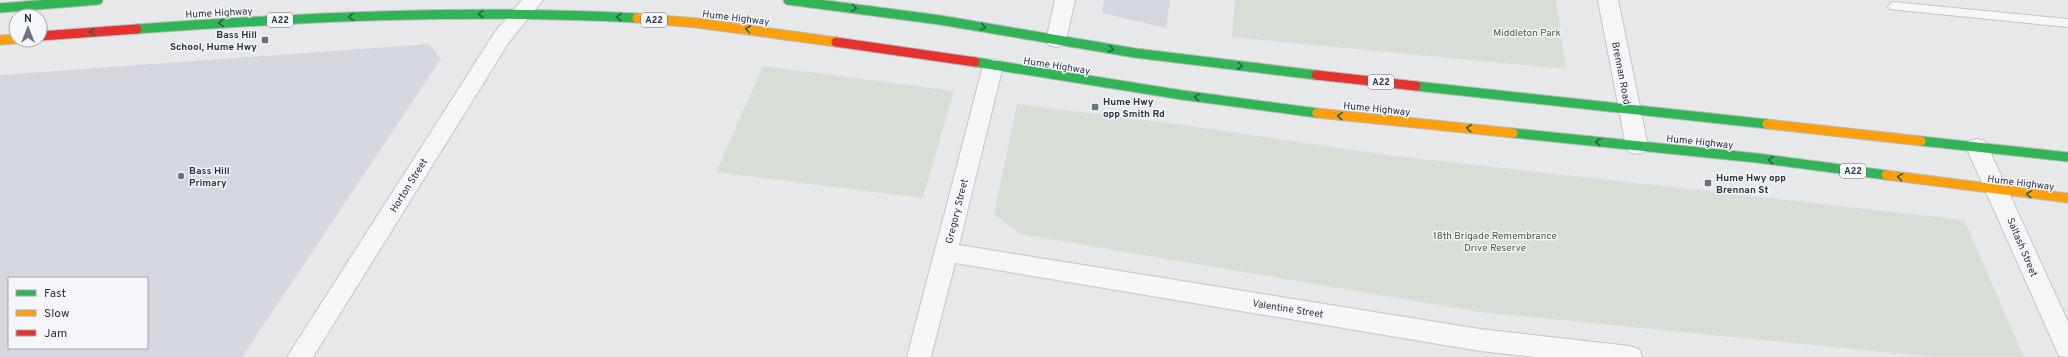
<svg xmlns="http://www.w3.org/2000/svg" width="2068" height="357" font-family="Overpass,sans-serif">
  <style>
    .built { fill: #d4d7dd; fill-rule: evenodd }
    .green { fill: #d6ded6 }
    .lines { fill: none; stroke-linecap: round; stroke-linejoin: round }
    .lane-casing { stroke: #c4c6c8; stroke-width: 2 }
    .street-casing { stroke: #c4c6c8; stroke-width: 2 }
    .fast-casing { stroke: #b8bbbf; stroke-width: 11 }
    .slow-casing { stroke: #b8bbbf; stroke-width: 11 }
    .jam-casing { stroke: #b8bbbf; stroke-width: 11 }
    .lane { fill: #f5f6f7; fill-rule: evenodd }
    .street { fill: #f5f6f7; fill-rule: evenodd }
    .fast { stroke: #30b455; stroke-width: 9 }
    .slow { stroke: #ff9f0a; stroke-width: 9 }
    .jam { stroke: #e5322d; stroke-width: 9 }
    .oneway { stroke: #2d614b }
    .poi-dot { fill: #6c737f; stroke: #f4f6f9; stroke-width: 1.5 }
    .labels { text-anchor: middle; stroke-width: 3; stroke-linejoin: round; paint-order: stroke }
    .shield { fill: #f4f6f9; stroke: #676e7b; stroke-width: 1 }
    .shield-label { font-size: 9px; font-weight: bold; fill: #2b3445 }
    .street-label { font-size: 10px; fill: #2b3445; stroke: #f4f6f9 }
    .park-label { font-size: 10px; fill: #3f6138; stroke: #f4f6f9 }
    .poi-label { font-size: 10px; font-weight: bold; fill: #2b3445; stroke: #f4f6f9; text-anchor: start }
  </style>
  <rect width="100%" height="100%" fill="#e6e8ea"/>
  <path class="built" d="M1104,0H1170L1166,28L1102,13Z
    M429,44L441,59L242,357H0V75ZM9,278H147V348H9Z"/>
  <path class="green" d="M1235,0H1556L1566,69L1232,37Z
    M763,66L954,91L923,198L716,172Z
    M1017,104L1190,126L1387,155L1964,220L2024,357H1935L1480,312L1020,234L994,214Z"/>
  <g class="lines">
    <g class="lane-casing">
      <path id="lane" d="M1893,2L2068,19V27L1889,9L1888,6Z"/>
    </g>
    <g class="street-casing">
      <path id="street" d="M522,0H543L509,42L313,357H287L495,32Z
        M1055,0H1075L1066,40L1063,45L1056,47L1049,45L1046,40Z
        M1598,0H1618L1648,146L1645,152L1637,154L1629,152L1626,146Z
        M993,59L1000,61L1003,66L959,245L1480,329L1630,346L1639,349L1642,357H1535L1480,351L955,263L931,357H907L983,66L986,61Z
        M1977,139L1985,141L1988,147L2068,322V357L2059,356L1966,147L1969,141Z"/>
    </g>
    <g class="fast-casing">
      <path id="fast" d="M788,0L940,20L1135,53L1316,75
        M0,8L98,0
        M137,29C303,17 471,9 637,18
        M975,62L1182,95L1317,113
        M1416,86L1767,124
        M1513,133L1757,158L1886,175
        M1921,141L2068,157"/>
    </g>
    <g class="slow-casing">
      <path id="slow" d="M637,18L697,23L836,42
        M0,40L16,39
        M1317,113L1513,133
        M1767,124L1921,141
        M1886,175L2068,198"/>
    </g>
    <g class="jam-casing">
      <path id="jam" d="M40,36L137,29
        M836,42L975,62
        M1316,75L1416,86"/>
    </g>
    <use href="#lane" class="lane"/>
    <use href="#street" class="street"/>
    <use href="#fast" class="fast"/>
    <use href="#slow" class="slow"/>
    <use href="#jam" class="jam"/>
  </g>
  <defs><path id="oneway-chevron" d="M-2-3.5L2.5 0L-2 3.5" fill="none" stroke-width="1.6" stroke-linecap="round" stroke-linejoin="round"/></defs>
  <g class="oneway">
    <use href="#oneway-chevron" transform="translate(854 8) rotate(8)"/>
    <use href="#oneway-chevron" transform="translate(481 14) rotate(-180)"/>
    <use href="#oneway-chevron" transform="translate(351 17) rotate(178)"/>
    <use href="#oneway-chevron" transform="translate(619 17) rotate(-176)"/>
    <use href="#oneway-chevron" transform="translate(221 23) rotate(176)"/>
    <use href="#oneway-chevron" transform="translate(983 27) rotate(10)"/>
    <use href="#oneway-chevron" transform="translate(748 29) rotate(-173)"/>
    <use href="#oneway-chevron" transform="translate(92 32) rotate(176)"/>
    <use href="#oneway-chevron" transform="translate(1111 49) rotate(9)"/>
    <use href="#oneway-chevron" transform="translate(1240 66) rotate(6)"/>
    <use href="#oneway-chevron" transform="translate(1197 97) rotate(-172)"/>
    <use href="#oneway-chevron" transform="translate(1340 116) rotate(-174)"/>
    <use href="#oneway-chevron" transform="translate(1469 128) rotate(-174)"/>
    <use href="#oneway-chevron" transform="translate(1598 142) rotate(-174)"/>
    <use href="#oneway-chevron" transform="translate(1771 160) rotate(-172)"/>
    <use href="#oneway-chevron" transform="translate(1900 177) rotate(-172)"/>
    <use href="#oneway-chevron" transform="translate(2029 194) rotate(-174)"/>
  </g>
  <g class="poi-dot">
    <rect x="261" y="36" width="8" height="8" rx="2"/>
    <rect x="1091" y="103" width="8" height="8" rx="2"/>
    <circle cx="181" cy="176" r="4"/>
    <rect x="1704" y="179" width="8" height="8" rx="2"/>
  </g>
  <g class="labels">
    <g class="shield">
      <rect x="267" y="13" width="26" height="14" rx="3"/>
      <rect x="641" y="13" width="26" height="14" rx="3"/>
      <rect x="1368" y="75" width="26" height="14" rx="3"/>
      <rect x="1840" y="164" width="26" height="14" rx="3"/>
    </g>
    <g class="shield-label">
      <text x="280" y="23">A22</text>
      <text x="654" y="23">A22</text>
      <text x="1381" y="85">A22</text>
      <text x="1853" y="174">A22</text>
    </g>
    <g class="street-label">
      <text transform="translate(219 12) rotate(-3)" y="4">Hume Highway</text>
      <text transform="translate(736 17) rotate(7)" y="4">Hume Highway</text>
      <text transform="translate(1057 65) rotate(9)" y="4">Hume Highway</text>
      <text transform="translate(1622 73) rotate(79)" y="4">Brennan Road</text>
      <text transform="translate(1377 108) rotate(6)" y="4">Hume Highway</text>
      <text transform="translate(1700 141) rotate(6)" y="4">Hume Highway</text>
      <text transform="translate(2021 182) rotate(7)" y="4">Hume Highway</text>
      <text transform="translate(408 185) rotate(-58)" y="4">Horton Street</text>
      <text transform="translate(956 211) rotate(-76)" y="4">Gregory Street</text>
      <text transform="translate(2023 247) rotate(67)" y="4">Saltash Street</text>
      <text transform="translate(1288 308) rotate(9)" y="4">Valentine Street</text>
    </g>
    <g class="park-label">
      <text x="1527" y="36">Middleton Park</text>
      <text x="1495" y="239">18th Brigade Remembrance<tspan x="1495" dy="12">Drive Reserve</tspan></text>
    </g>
    <g class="poi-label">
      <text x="257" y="38" text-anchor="end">Bass Hill<tspan x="257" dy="12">School, Hume Hwy</tspan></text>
      <text x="1103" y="105">Hume Hwy<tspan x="1103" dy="12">opp Smith Rd</tspan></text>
      <text x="189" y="174">Bass Hill<tspan x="189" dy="12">Primary</tspan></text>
      <text x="1716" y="181">Hume Hwy opp<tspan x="1716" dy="12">Brennan St</tspan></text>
    </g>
  </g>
  <rect x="8" y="277" width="140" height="72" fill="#f4f6f9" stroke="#a4a8b1"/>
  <rect x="16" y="290" width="20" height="6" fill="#30b455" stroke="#a4a8b1"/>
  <text x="44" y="297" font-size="12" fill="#2b3445">Fast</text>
  <rect x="16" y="310" width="20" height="6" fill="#ff9f0a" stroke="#a4a8b1"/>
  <text x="44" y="317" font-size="12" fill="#2b3445">Slow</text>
  <rect x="16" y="330" width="20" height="6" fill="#e5322d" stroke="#a4a8b1"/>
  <text x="44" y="337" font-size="12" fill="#2b3445">Jam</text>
  <g transform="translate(28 28)"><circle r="19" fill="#f4f6f9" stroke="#a4a8b1"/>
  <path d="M0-3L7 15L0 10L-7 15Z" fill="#6c737f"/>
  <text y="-6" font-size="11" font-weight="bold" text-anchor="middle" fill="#2b3445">N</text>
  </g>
</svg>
